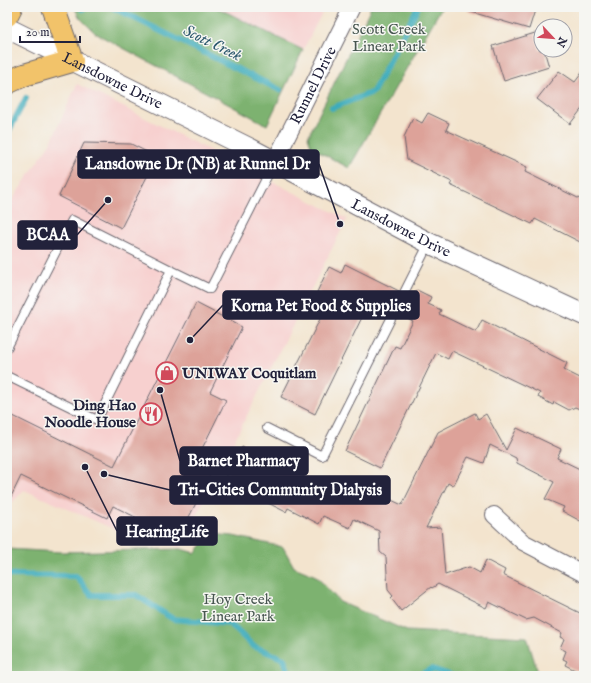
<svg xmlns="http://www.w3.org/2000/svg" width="591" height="683" font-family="'IM FELL English',serif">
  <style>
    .built { fill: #f7d0cf }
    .forest { fill: #7db26f; stroke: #506a55 }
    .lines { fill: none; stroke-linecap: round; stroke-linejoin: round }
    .stream { stroke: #3dacbb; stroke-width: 6 }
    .building { fill: #dda299 }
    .service-casing { stroke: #6b666e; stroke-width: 10 }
    .minor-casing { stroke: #6b666e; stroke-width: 18 }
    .tertiary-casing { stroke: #6b666e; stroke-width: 22 }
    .primary-casing { stroke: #6b666e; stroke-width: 24 }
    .service { stroke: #fff; stroke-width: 8 }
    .minor { stroke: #fff; stroke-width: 16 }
    .tertiary { stroke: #fff; stroke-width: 20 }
    .primary { stroke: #f2c36a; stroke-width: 22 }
    .labels { text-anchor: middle; stroke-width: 3; stroke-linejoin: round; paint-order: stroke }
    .park-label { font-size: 15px; fill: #475650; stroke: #f6f6f2 }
    .street-label { font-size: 15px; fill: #22223b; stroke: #f6f6f2 }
    .poi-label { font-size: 15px; font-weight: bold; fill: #22223b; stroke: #f6f6f2; text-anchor: start }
    .water-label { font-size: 16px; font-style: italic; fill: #2d596e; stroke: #f6f6f2 }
    .leader { fill: none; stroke: #22223b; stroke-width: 1.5 }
    .callout-dot { fill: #22223b; stroke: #f6f6f2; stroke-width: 1.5 }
    .callout { fill: #22223b; stroke: #22223b; stroke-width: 1.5 }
    .callout-label { font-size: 16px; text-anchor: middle; font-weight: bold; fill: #fff }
  </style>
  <rect width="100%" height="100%" fill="#f6f6f2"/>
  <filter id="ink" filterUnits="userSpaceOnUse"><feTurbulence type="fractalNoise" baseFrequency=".025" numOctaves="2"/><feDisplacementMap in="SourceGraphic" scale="8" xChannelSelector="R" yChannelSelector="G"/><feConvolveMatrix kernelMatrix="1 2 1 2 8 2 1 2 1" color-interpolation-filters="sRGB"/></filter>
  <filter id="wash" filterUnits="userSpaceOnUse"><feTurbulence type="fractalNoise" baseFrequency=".012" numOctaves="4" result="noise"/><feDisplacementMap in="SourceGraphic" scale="16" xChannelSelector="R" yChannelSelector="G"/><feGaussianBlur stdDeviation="0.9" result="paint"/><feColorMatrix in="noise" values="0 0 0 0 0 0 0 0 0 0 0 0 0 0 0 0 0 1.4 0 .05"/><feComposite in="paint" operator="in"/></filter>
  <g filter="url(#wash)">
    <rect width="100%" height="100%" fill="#f3e4ce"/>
    <path class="built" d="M216,7H325L303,50Z
      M77,84L347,219L180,547L114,529L24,490L7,508V205L11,202L52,140Z"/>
    <path class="forest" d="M74,7H216L303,50L267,125L95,33L80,18Z
      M371,7H442L349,168L312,148L308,137Z
      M211,534L233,536L283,547L294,567L316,576L340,602L407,631L527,637L539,676H7V549L61,552L181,549L195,553Z"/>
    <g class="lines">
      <path class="stream" d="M112,7L280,90
        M82,9L86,7
        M332,108L373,92L418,7
        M7,134L26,98
        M7,575L76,576L91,595H136L173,619L230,624L253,646L284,659L290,676
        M417,676L432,669L453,676"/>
    </g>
    <g id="blocks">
      <path class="building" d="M469,7H536L529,29L468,11Z
        M535,33L540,50H544L549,67L504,81L493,46Z
        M584,70V106L570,124L537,99L559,71L575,82Z
        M428,113L449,123L446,130L527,167L525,172L584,201V244L535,219L532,224L465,192L450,185L452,182L407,160L404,137L413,118L422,123Z
        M84,143L131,144L157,157L121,228L59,196Z
        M345,264L399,291L390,309L379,303L376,309L368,305L315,414L281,397L330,299L317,292L329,267L341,273Z
        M417,290L431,297L428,304L441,310L439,314L476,332L482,320L567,363L564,370L584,380V411L575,407L569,410L554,402L553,405L538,397L540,393L452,351L448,359L436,353L380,468L345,451L395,346L400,348L413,321L399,314L409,296L413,298Z
        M196,303L242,327L210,392L226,400L194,465L211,473L183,529L177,526L172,535L113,506L107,518L21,476L7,505V413L114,466Z
        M475,413L478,419L486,414L506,450L517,428L561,449L557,458L584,471V523L562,511L564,507L545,499L554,482L517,463L516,458L490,445L484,463L468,457L453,486L448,483L426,528L441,527L445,575L469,567L480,573L486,560L505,570L503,575L584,615V670L580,668L579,672L565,665L567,661L563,659L566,651L560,648L564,639L560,637L562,633L534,618L526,620L489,602L486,608L438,584L432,588L431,587L401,611L391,598L393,596L388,590L386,557L380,552L379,531L354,519L350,528L323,516L319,524L288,508L286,512L224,481L242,447L329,489L333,480L359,493L362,486L402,505L438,432Z"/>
    </g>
  </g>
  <g filter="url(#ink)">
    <use href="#blocks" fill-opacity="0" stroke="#6b666e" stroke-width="1"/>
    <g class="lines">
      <g class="service-casing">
        <path id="service" d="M7,348L72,220L171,270
          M7,376L97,420L171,270L210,289L274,163
          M267,428L322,456L429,243"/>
      </g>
      <g class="minor-casing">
        <g id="minor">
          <path id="s1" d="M274,163L352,7"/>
          <path d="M494,515L523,542L584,574"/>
        </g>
      </g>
      <g class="tertiary-casing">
        <g id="tertiary">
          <path id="s2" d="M7,28L251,149L429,243L584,315"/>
        </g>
      </g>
      <g class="primary-casing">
        <path id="primary" d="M7,15L11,7
          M7,83L24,75L72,61L53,7"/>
      </g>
      <use href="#service" class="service"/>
      <use href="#minor" class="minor"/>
      <use href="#tertiary" class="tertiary"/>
      <use href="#primary" class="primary"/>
    </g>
  </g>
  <defs>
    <g id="shop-ring" transform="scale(1.15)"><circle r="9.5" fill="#f6f6f2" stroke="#d1495b" stroke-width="1.5"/><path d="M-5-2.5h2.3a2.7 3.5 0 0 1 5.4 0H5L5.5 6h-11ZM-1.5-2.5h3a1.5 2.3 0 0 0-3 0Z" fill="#d1495b"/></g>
    <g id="restaurant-ring" transform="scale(1.15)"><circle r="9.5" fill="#f6f6f2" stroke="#d1495b" stroke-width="1.5"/><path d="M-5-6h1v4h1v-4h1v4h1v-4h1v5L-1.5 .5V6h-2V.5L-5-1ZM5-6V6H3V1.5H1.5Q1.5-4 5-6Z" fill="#d1495b"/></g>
  </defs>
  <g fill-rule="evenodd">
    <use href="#shop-ring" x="167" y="373"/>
    <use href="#restaurant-ring" x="151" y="414"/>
  </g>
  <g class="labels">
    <g class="park-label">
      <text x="389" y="34">Scott Creek<tspan x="389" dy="17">Linear Park</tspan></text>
      <text x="238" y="604">Hoy Creek<tspan x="238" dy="17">Linear Park</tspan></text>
    </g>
    <g class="street-label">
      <text dy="5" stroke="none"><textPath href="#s2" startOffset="118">Lansdowne Drive</textPath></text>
      <text dy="5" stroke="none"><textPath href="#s1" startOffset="87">Runnel Drive</textPath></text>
      <text dy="5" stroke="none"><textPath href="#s2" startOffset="442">Lansdowne Drive</textPath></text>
    </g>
    <g class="poi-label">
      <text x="182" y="378">UNIWAY Coquitlam</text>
      <text x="136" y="410" text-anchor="end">Ding Hao<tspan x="136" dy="17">Noodle House</tspan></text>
    </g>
    <g class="water-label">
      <text transform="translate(213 42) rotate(26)" y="6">Scott Creek</text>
    </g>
  </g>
  <path class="leader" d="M340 224L319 164M108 200L77 235M190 340L223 305M160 390L180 461M104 474L170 490M85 467L117 531"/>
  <g class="callout-dot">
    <circle cx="340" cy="224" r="4"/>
    <circle cx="108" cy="200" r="4"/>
    <circle cx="190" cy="340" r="4"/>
    <circle cx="160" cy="390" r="4"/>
    <circle cx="104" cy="474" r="4"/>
    <circle cx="85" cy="467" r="4"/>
  </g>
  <g class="callout">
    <rect x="78" y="150" width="241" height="28" rx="4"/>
    <rect x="18" y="221" width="59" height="28" rx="4"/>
    <rect x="223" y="291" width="196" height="28" rx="4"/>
    <rect x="180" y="447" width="128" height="28" rx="4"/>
    <rect x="170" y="476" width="220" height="28" rx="4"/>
    <rect x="117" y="517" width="100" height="28" rx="4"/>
  </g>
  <g class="callout-label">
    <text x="198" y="169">Lansdowne Dr (NB) at Runnel Dr</text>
    <text x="48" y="240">BCAA</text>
    <text x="321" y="311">Korna Pet Food &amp; Supplies</text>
    <text x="244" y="466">Barnet Pharmacy</text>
    <text x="280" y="495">Tri-Cities Community Dialysis</text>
    <text x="167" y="537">HearingLife</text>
  </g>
  <rect width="591" height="683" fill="none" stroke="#f6f6f2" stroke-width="24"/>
  <g transform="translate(553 38) rotate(116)"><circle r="19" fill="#f6f6f2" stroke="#a1a1a9"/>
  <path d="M0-3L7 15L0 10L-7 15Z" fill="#d1495b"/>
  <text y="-6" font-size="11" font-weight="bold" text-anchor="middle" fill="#22223b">N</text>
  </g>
  <path d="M20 36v6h60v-6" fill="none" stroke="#22223b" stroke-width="2"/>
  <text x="26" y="36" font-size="12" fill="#22223b" stroke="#f6f6f2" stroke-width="3" paint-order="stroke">20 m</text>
</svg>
